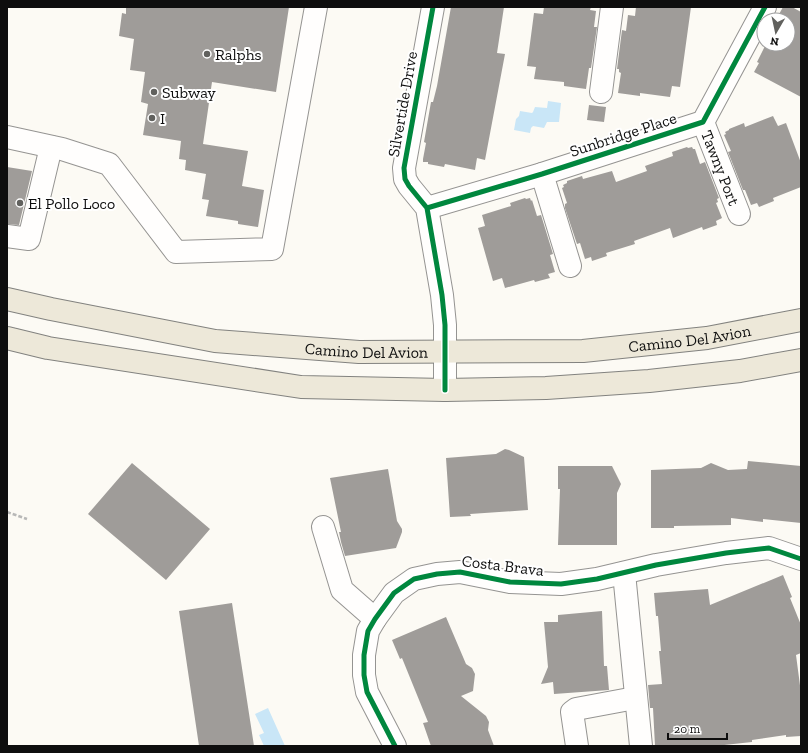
<svg xmlns="http://www.w3.org/2000/svg" width="808" height="753" font-family="'Zilla Slab',serif">
  <style>
    .water { fill: #c9e6f7 }
    .building { fill: #9f9c99 }
    .lines { fill: none; stroke-linecap: round; stroke-linejoin: round }
    .minor-casing { stroke: #959492; stroke-width: 24 }
    .major-casing { stroke: #82827f; stroke-width: 24 }
    .path { stroke: #b8b8b7; stroke-width: 2.5; stroke-dasharray: 4 2; stroke-linecap: butt }
    .minor { stroke: #fffefd; stroke-width: 22 }
    .major { stroke: #ede8d9; stroke-width: 22 }
    .cycleway-casing { stroke: #fff; stroke-width: 8 }
    .cycleway { stroke: #00873e; stroke-width: 5 }
    .poi-dot { fill: #61615e; stroke: #fff; stroke-width: 1.5 }
    .labels { text-anchor: middle; stroke-width: 4; stroke-linejoin: round; paint-order: stroke }
    .poi-label { font-size: 16px; fill: #0e0e0e; stroke: #fff; text-anchor: start }
    .street-label { font-size: 16px; fill: #0e0e0e; stroke: #fff }
  </style>
  <rect width="100%" height="100%" fill="#fcfaf4"/>
  <path class="water" d="M548,101L561,103L559,122H547L544,128L533,126L531,128L530,133L514,130L516,119L519,116L520,111L532,113L533,112L535,107L547,108Z
    M268,708L285,746H264L259,735L264,733L255,714Z"/>
  <path class="building" d="M126,7H289L276,92L212,82L203,144L248,151L242,186L264,190L258,227L238,224V221L206,216L209,200L202,199L206,174L185,170L186,160L179,159L181,141L143,135L148,104L141,102L145,72L130,70L134,39L119,36L122,13L126,14Z
    M451,7H504L497,53L505,54L485,160L477,158L475,170L445,164L444,167L428,164V162H423V159L426,143L424,142L431,102H433L437,86Z
    M544,7H591L590,10L596,11L594,27H597L591,68H589L586,89L564,86V82L534,79L536,67L527,66L534,13L543,14Z
    M636,7H691L680,87L672,86L670,97L640,93V96L618,93L621,73L619,72V69H617L622,30L626,31L628,15L635,16Z
    M783,7H792L801,12V97L754,72L759,63L757,62L766,44H788V20H778L777,18Z
    M589,105L606,107L604,122L587,120Z
    M773,116L778,126L786,123L801,163V187L773,198L774,201L759,207L757,203L751,205L745,190H743L728,152L731,151L724,135L726,134L725,132L729,130V129L744,123L745,127Z
    M687,147L688,148L692,147L693,149H695L700,164L705,162L719,198L717,199L718,202L716,203L722,218L716,221L717,225L703,230L702,227L673,238L670,228L634,241L635,244L606,253L607,256L592,261L591,257L585,259L580,243L577,244L565,208V204L567,203L562,188L564,187L563,185L567,183V181L582,176L583,179L612,171L616,182L647,171L645,166L673,156L672,152Z
    M7,167L32,171L19,225L7,224Z
    M525,198L526,199L530,198L531,201L532,200L537,216L541,215L553,254L550,255L555,272L548,274L550,278L535,282L534,280L505,288L502,278L493,281L478,228L485,226L482,215L511,206L510,203Z
    M505,449L509,450L524,457L528,510L470,514L471,516L450,517L446,458L496,454Z
    M748,461L801,466V523L763,519V522L731,518V525L674,526V528H651V470L701,468L711,463L728,470L747,469Z
    M132,463L210,529L166,580L88,514Z
    M558,466H612L621,484L617,493V545H558L560,489H558Z
    M388,469L397,521L402,529V532L396,548L345,556L341,542L339,532H341L330,478Z
    M783,575L792,597L790,598L801,625V653L796,655L801,693V736L786,737V735L752,740V742L715,746H655L653,708H650L648,685L662,684L659,651H661L658,616H656L654,593L708,589L710,605Z
    M232,603L254,746H199L179,611Z
    M602,611L604,666H607L609,690L554,694L553,682L541,684L548,667L544,622H558V615Z
    M446,617L466,664L472,668L475,674L473,691L461,696L486,716L489,722L488,730L494,746H431L423,723L428,722L402,658L400,659L392,640Z"/>
  <g class="lines">
    <g class="minor-casing">
      <g id="minor">
        <path d="M433,7L404,168L405,179L409,186L427,208L442,295L445,325V390"/>
        <path d="M601,92L612,7"/>
        <path id="s1" d="M703,122L739,214"/>
        <path d="M7,137L62,149L109,164L176,252L272,249L316,7"/>
        <path d="M542,174L570,266"/>
        <path d="M427,208L542,174L703,122L765,7"/>
        <path d="M7,236L29,239L51,147"/>
        <path d="M323,527L342,590L375,619"/>
        <path d="M624,573L641,746"/>
        <path d="M395,746L367,692L364,675V655L368,631L375,619L394,593L414,579L437,574L460,572L510,582L561,584L597,579L656,565L726,553L769,548L801,559"/>
        <path d="M577,746L572,712L576,709L635,698"/>
      </g>
    </g>
    <g class="major-casing">
      <g id="major">
        <path id="s2" d="M7,299L51,309L215,341L359,352L583,351L707,338L801,320"/>
        <path d="M7,338L48,348L301,387L445,390L546,388L649,381L740,371L801,360"/>
      </g>
    </g>
    <path class="path" d="M7,512L27,519"/>
    <use href="#minor" class="minor"/>
    <use href="#major" class="major"/>
    <g class="cycleway-casing">
      <path id="cycleway" d="M433,7L404,168L405,179L409,186L427,208L442,295L445,325V390
        M427,208L542,174L703,122L765,7
        M395,746L367,692L364,675V655L368,631L375,619L394,593L414,579L437,574L460,572L510,582L561,584L597,579L656,565L726,553L769,548L801,559"/>
    </g>
    <use href="#cycleway" class="cycleway"/>
  </g>
  <g class="poi-dot">
    <circle cx="207" cy="54" r="4"/>
    <circle cx="154" cy="92" r="4"/>
    <circle cx="152" cy="118" r="4"/>
    <circle cx="20" cy="203" r="4"/>
  </g>
  <g class="labels">
    <g class="poi-label">
      <text x="215" y="60">Ralphs</text>
      <text x="162" y="98">Subway</text>
      <text x="160" y="124">I</text>
      <text x="28" y="209">El Pollo Loco</text>
    </g>
    <g class="street-label">
      <text transform="translate(402 104) rotate(-80)" y="6">Silvertide Drive</text>
      <text transform="translate(623 134) rotate(-18)" y="6">Sunbridge Place</text>
      <text dy="6" stroke="none"><textPath href="#s1" startOffset="49">Tawny Port</textPath></text>
      <text dy="6" stroke="none"><textPath href="#s2" startOffset="688">Camino Del Avion</textPath></text>
      <text dy="6" stroke="none"><textPath href="#s2" startOffset="364">Camino Del Avion</textPath></text>
      <text transform="translate(503 565) rotate(7)" y="6">Costa Brava</text>
    </g>
  </g>
  <rect width="808" height="753" fill="none" stroke="#0e0e0e" stroke-width="16"/>
  <g transform="translate(776 32) rotate(189)"><circle r="19" fill="#ffffff" stroke="#9f9f9f"/>
  <path d="M0-3L7 15L0 10L-7 15Z" fill="#61615e"/>
  <text y="-6" font-size="11" font-weight="bold" text-anchor="middle" fill="#0e0e0e">N</text>
  </g>
  <path d="M668 733v6h59v-6" fill="none" stroke="#0e0e0e" stroke-width="2"/>
  <text x="674" y="733" font-size="12" fill="#0e0e0e" stroke="#ffffff" stroke-width="3" paint-order="stroke">20 m</text>
</svg>
